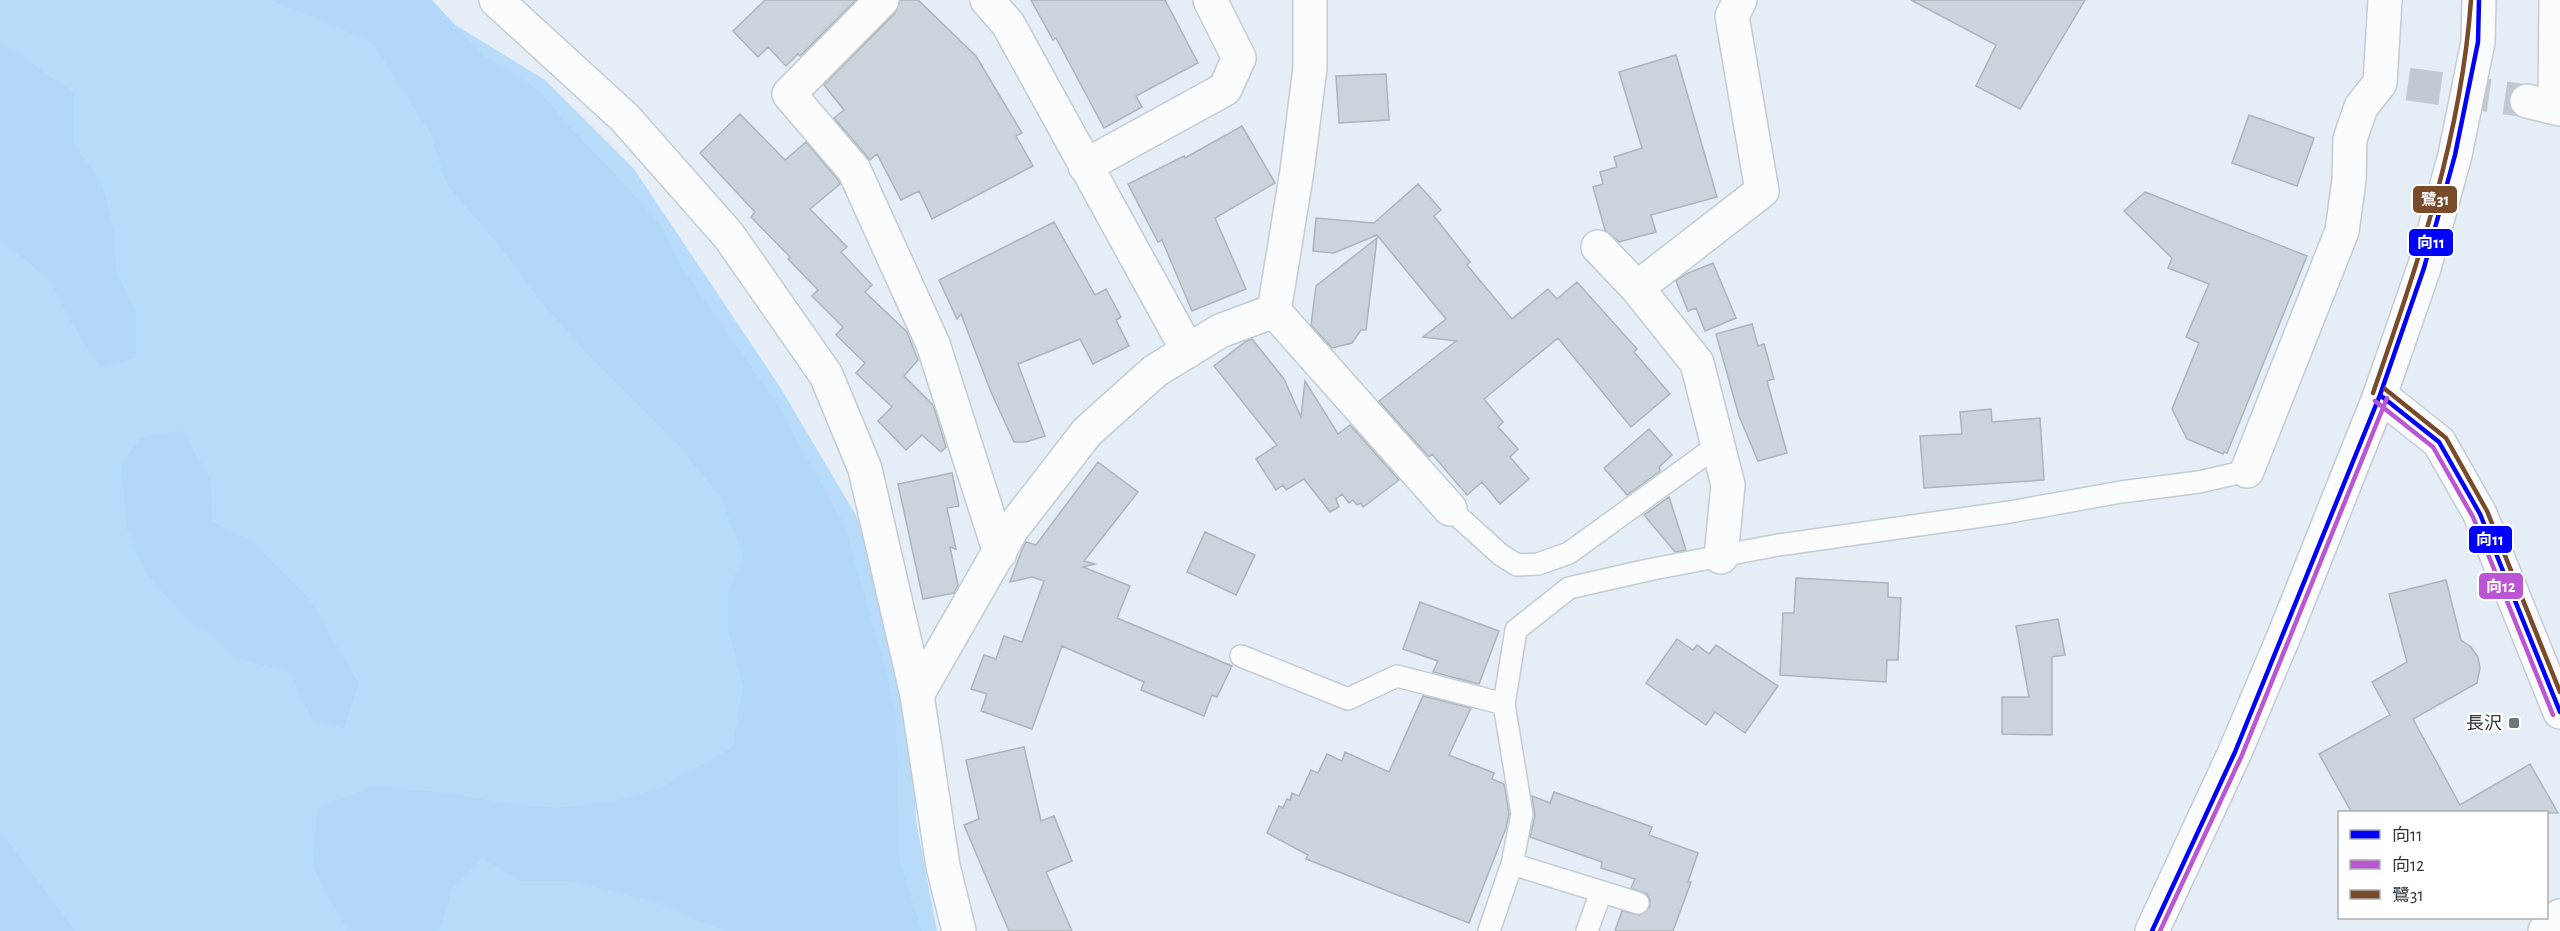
<svg xmlns="http://www.w3.org/2000/svg" width="2560" height="931" font-family="'Alegreya Sans','Noto Sans JP',sans-serif">
  <style>
    .green { fill: #b8dbfa }
    .forest { fill: #b2d7f8 }
    .building { fill: #ccd4db; stroke: #adb4ba; stroke-width: 1.5 }
    .lines { fill: none; stroke-linecap: round; stroke-linejoin: round }
    .minor-tunnel { stroke: #c1c9d2; stroke-width: 33; stroke-dasharray: 33 16; stroke-linecap: butt }
    .service-casing { stroke: #c4cbd2; stroke-width: 24 }
    .minor-casing { stroke: #c4cbd2; stroke-width: 36 }
    .tertiary-casing { stroke: #c4cbd2; stroke-width: 36 }
    .primary-casing { stroke: #c4cbd2; stroke-width: 36 }
    .service { stroke: #fbfcfe; stroke-width: 21 }
    .minor { stroke: #fbfcfe; stroke-width: 33 }
    .tertiary { stroke: #fbfcfe; stroke-width: 33 }
    .primary { stroke: #fbfcfe; stroke-width: 33 }
    .bus-1-casing { stroke: #fff; stroke-width: 9 }
    .bus-2-casing { stroke: #fff; stroke-width: 9 }
    .bus-3-casing { stroke: #fff; stroke-width: 9 }
    .bus-1 { stroke: #00f; stroke-width: 4.5 }
    .bus-2 { stroke: #ba55d3; stroke-width: 4.5 }
    .bus-3 { stroke: #7a4b2a; stroke-width: 4.5 }
    .poi-dot { fill: #6f777e; stroke: #fff; stroke-width: 2 }
    .labels { text-anchor: middle; stroke-width: 4.5; stroke-linejoin: round; paint-order: stroke }
    .poi-label { font-size: 18px; fill: #30373d; stroke: #fff; text-anchor: end }
    .line-badge { stroke: #fff; stroke-width: 2 }
    .badge-label { font-size: 16px; text-anchor: middle; font-weight: bold; fill: #fff }
  </style>
  <rect width="100%" height="100%" fill="#e5eef7"/>
  <path class="green" d="M0,0H415L545,80L634,169L780,387L857,517L911,708L916,821L937,931H0Z"/>
  <path class="forest" d="M270,0H432L483,55L539,90L564,121L629,189L662,227L679,263L775,401L844,524L885,666L896,716L899,860L922,931H726L658,903L572,881H523L482,859L452,889L439,931H348L313,868L317,809L372,786L446,793L510,804L558,808L616,801L660,788L733,747L743,687L728,628V593L743,555L720,496L673,439L590,357L540,301L494,239L447,185L430,133L372,42Z
    M0,41L74,93L73,142L102,183L114,229L116,271L136,313V358L99,367L68,317L50,281L16,252L0,242Z
    M182,430L211,480L212,522L249,539L308,597L359,684L344,728L312,720L290,672L236,658L218,640L185,618L145,572L127,529L121,463L141,438Z
    M0,831L75,931H0Z"/>
  <path class="building" d="M765,0H856L800,56L798,54L786,66L768,47L758,57L733,31Z
    M900,0H918L976,56L1022,133L1016,136L1033,166L932,219L919,191L901,200L877,154L870,160L834,118L844,110L824,85L895,13Z
    M1031,0H1165L1198,63L1136,96L1142,107L1104,128L1056,38L1053,40Z
    M1911,0H2085L2020,109L1976,86L1996,45Z
    M1676,55L1717,197L1651,215L1656,232L1619,242L1605,230L1593,187L1603,184L1600,172L1617,167L1614,157L1642,148L1619,72Z
    M1386,74L1389,120L1339,123L1336,76Z
    M740,114L785,160L806,142L838,180L840,184L810,209L847,247L841,252L872,285L865,292L907,332L918,360L904,376L933,405L946,447L941,452L922,435L906,450L878,421L892,407L856,373L865,363L836,335L843,327L812,296L818,290L788,259L790,257L751,217L755,212L700,153Z
    M2249,115L2314,138L2297,186L2232,163Z
    M1242,126L1275,183L1215,218L1246,289L1192,311L1162,240L1158,242L1128,184L1184,156L1185,158Z
    M1418,184L1441,210L1434,216L1470,262L1467,265L1512,319L1548,289L1557,299L1577,282L1637,349L1634,352L1670,394L1631,427L1558,338L1484,399L1503,422L1498,427L1518,449L1510,457L1529,479L1500,504L1482,482L1467,495L1432,454L1429,457L1379,401L1456,341L1423,337L1446,319L1377,235L1334,253L1313,251L1316,218L1374,223Z
    M2145,192L2307,256L2227,453L2224,452L2223,454L2187,439L2172,409L2199,343L2186,337L2209,284L2168,268L2172,258L2124,211Z
    M1054,222L1095,295L1106,289L1121,317L1116,320L1129,346L1093,364L1080,339L1018,364L1045,436L1026,442H1014L991,392L961,314L957,319L939,280Z
    M1377,238L1366,330H1361L1352,343L1332,348L1311,325L1316,286Z
    M1713,263L1736,318L1705,331L1696,308L1688,311L1676,281L1686,274Z
    M1752,324L1758,346L1764,344L1774,379L1767,381L1787,453L1758,461L1739,416L1716,334Z
    M1252,339L1284,379L1301,417L1305,381L1338,434L1350,425L1399,480L1363,507L1361,503L1357,505L1353,500L1349,503L1342,494L1336,499L1339,507L1330,512L1304,479L1286,490L1283,485L1276,490L1256,459L1277,445L1214,366L1245,342Z
    M1991,409L1992,422L2040,418L2044,480L1924,488L1920,436L1962,434L1960,412Z
    M1649,429L1672,455L1659,467L1660,471L1627,495L1604,468Z
    M1098,462L1138,492L1084,561L1095,564L1083,567L1130,586L1117,618L1232,666L1217,697L1212,695L1204,716L1141,690L1144,682L1062,646L1032,729L981,711L987,694L971,689L984,655L996,659L1004,636L1022,642L1044,581L1032,577L1010,582L1022,550L1026,542L1036,545Z
    M952,473L959,506L947,508L956,549L950,547L958,585L954,593L923,599L898,484Z
    M1669,497L1686,550L1675,552L1644,515Z
    M1205,532L1255,555L1236,595L1187,572Z
    M1796,578L1888,583V597L1901,598L1898,660H1887L1886,682L1780,675L1783,613H1794Z
    M2446,580L2461,640L2471,647L2478,657L2480,668L2477,683L2413,719L2460,805L2530,764L2558,813H2352L2319,754L2390,715L2372,682L2407,662L2389,594Z
    M1420,602L1499,631L1479,684L1433,672L1438,661L1403,649Z
    M2058,619L2065,655L2052,657V735L2002,734V697H2029L2016,626Z
    M1677,639L1693,650L1697,645L1709,654L1716,645L1778,686L1745,733L1715,712L1706,725L1646,683Z
    M1423,696L1471,708L1449,755L1494,773L1492,779L1504,784L1509,814L1506,828L1469,923L1306,859L1308,855L1267,833L1279,806L1283,808L1287,799L1290,800L1292,793L1299,796L1311,770L1318,773L1327,754L1342,761L1345,752L1389,772Z
    M1024,747L1041,821L1054,816L1072,861L1046,872L1072,931H1009L964,825L979,819L966,760Z
    M1554,792L1652,827L1649,835L1698,853L1688,882H1691L1673,931H1615L1622,911L1640,915L1650,907V900L1647,894L1631,888L1635,879L1601,868L1602,862L1530,837L1535,816L1532,796L1550,803Z"/>
  <g class="lines">
    <path class="minor-tunnel" d="M2408,84L2527,101"/>
    <g class="service-casing">
      <path id="service" d="M1450,509L1501,555L1517,565L1538,564L1569,553L1718,445
        M1241,656L1348,699L1397,676L1504,704
        M1512,864L1638,903
        M1489,931L1512,864L1522,814L1504,704L1516,630L1569,588L1648,570L1778,545L2010,512L2121,492L2199,482L2247,471
        M1587,931L1601,892"/>
    </g>
    <g class="minor-casing">
      <path id="minor" d="M496,0L625,118L729,236L826,375L865,469L917,695L943,866L959,931
        M882,0L789,94L854,170L933,344L1000,553
        M987,0L1008,24L1188,351
        M1310,0V68L1297,171L1274,311L1450,509
        M2527,101L2560,109
        M2555,107L2556,0
        M1085,166L1225,89L1239,58L1210,0
        M1598,247L1637,288L1697,363L1728,485L1721,557
        M1637,288L1762,191L1732,16L1740,0
        M2247,471L2342,231L2349,180L2350,139L2361,107L2380,83L2385,0
        M917,695L1012,529L1087,432L1155,371L1220,331L1274,311
        M2545,931L2560,916"/>
    </g>
    <g class="tertiary-casing">
      <path id="tertiary" d="M2380,395L2439,442L2480,514L2560,712"/>
    </g>
    <g class="primary-casing">
      <path id="primary" d="M2152,931L2235,752L2284,636L2380,395L2424,268L2455,155L2478,42L2479,0"/>
    </g>
    <use href="#service" class="service"/>
    <use href="#minor" class="minor"/>
    <use href="#tertiary" class="tertiary"/>
    <use href="#primary" class="primary"/>
    <g class="bus-1-casing">
      <path id="bus-1" d="M2380,395L2439,442L2480,514L2560,712
        M2152,931L2235,752L2380,395L2424,268L2455,155L2478,42L2479,0"/>
    </g>
    <g class="bus-2-casing">
      <path id="bus-2" d="M2375,401L2433,447L2473,517L2553,715
        M2160,931L2242,755L2387,398"/>
    </g>
    <g class="bus-3-casing">
      <path id="bus-3" d="M2385,389L2446,438L2487,511L2560,692
        M2373,393C2418,263 2461,138 2471,0"/>
    </g>
    <use href="#bus-1" class="bus-1"/>
    <use href="#bus-2" class="bus-2"/>
    <use href="#bus-3" class="bus-3"/>
  </g>
  <rect class="poi-dot" x="2508" y="717" width="12" height="12" rx="3"/>
  <g class="labels">
    <g class="poi-label">
      <text x="2502" y="729">長沢</text>
    </g>
  </g>
  <g class="line-badge">
    <rect x="2412" y="185" width="46" height="29" rx="6" fill="#7a4b2a"/>
    <rect x="2408" y="228" width="46" height="29" rx="6" fill="#00f"/>
    <rect x="2468" y="525" width="45" height="29" rx="6" fill="#00f"/>
    <rect x="2478" y="572" width="46" height="28" rx="6" fill="#ba55d3"/>
  </g>
  <g class="badge-label">
    <text x="2435" y="205">鷺31</text>
    <text x="2431" y="248">向11</text>
    <text x="2490" y="545">向11</text>
    <text x="2501" y="592">向12</text>
  </g>
  <rect x="2338" y="811" width="210" height="108" fill="#ffffff" stroke="#acafb1" stroke-width="1.5"/>
  <rect x="2350" y="830" width="30" height="9" fill="#0000ff" stroke="#acafb1" stroke-width="1.5"/>
  <text x="2392" y="841" font-size="18" fill="#30373d">向11</text>
  <rect x="2350" y="860" width="30" height="9" fill="#ba55d3" stroke="#acafb1" stroke-width="1.5"/>
  <text x="2392" y="871" font-size="18" fill="#30373d">向12</text>
  <rect x="2350" y="890" width="30" height="9" fill="#7a4b2a" stroke="#acafb1" stroke-width="1.5"/>
  <text x="2392" y="901" font-size="18" fill="#30373d">鷺31</text>
</svg>
